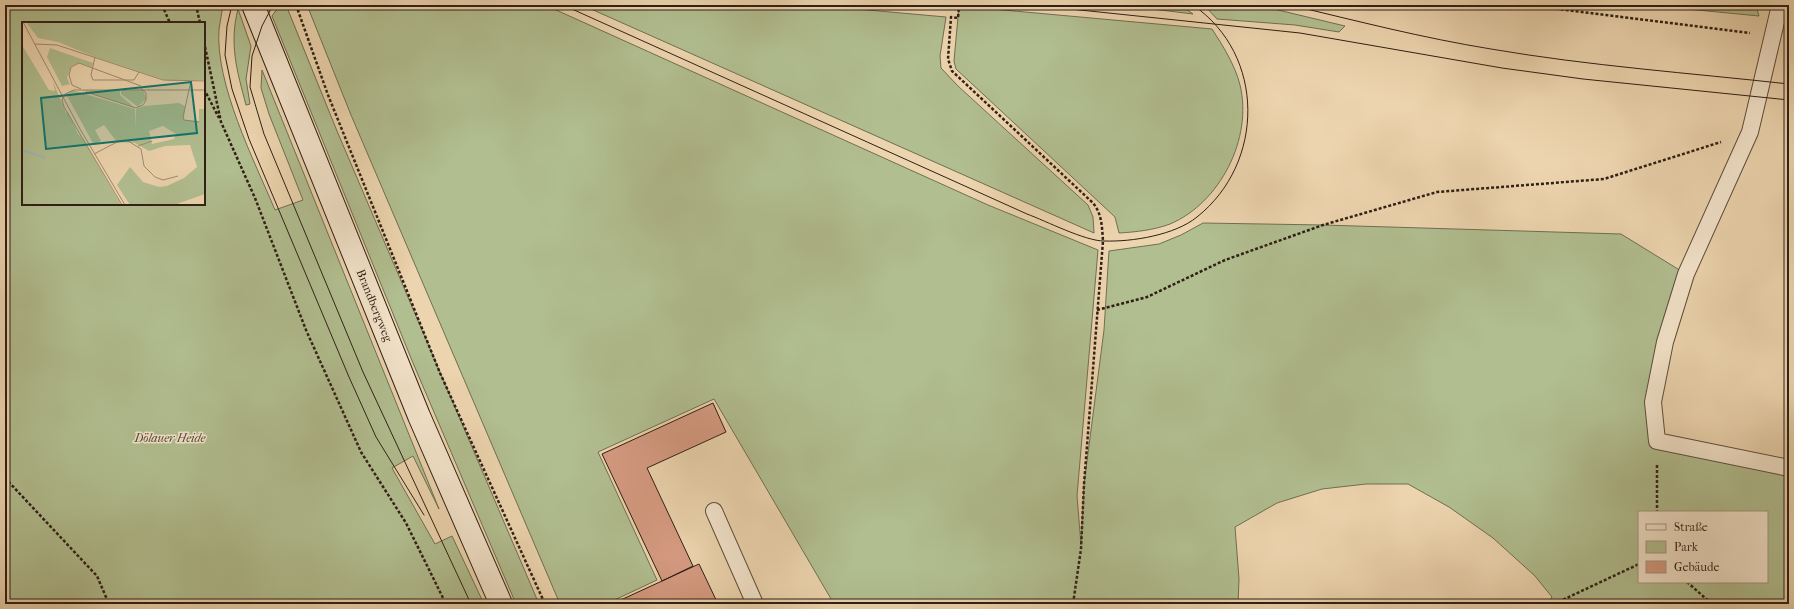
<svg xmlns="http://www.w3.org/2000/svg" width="1794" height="609" font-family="'IM FELL French Canon',serif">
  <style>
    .green { fill: #b1be90; stroke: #706e52; fill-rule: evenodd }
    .building { fill: #d59a81; stroke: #2f1f15 }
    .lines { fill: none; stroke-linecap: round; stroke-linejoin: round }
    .lane-casing { stroke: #5e4c3b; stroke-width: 18 }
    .secondary-casing { stroke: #2f1f15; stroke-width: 24 }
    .path { stroke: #2f1f15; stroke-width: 2.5; stroke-dasharray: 3 2; stroke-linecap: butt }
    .lane { stroke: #f3e3ca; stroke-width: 16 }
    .secondary { stroke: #f3e3ca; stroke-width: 22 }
    .tram { stroke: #2f1f15; stroke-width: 1 }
    .labels { text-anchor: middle; stroke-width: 3; stroke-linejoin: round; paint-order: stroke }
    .street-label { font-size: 12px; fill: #2f1f15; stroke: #f3e3ca }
    .park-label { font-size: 12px; font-style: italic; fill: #504734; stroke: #f3e3ca }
    .inset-river { fill: none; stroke: #9fb5b7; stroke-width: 2 }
    .inset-road { fill: none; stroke: #a08c71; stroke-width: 1 }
    .view { fill: #0f766e; fill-opacity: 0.15; stroke: #0f766e; stroke-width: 2 }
    .inset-edge { fill: none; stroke: #2f1f15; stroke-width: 2 }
  </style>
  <rect width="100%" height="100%" fill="#ecd4ae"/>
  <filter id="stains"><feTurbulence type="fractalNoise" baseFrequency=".005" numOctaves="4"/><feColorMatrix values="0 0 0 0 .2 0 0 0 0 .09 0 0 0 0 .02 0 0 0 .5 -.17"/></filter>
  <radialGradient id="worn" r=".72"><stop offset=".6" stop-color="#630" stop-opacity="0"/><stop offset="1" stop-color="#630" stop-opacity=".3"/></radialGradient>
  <path class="green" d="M5,5H223C222,13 220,21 219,29C215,84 254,160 275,210L303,200L269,114L261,88L262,70L439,509L413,456L392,468L435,544L452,536L484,604H5ZM23,23H204V204H23Z
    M280,5H286L337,131L539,604H516L413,363L272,16Z
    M307,5H545L988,205L1098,250L1077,496L1081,545L1084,484L1104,330L1109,251L1159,244L1181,235L1203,223L1323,225L1621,234L1686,274L1665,342L1657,441L1789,468V604H1548L1552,597L1535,576L1493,538L1449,507L1408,484H1366L1322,489L1277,503L1235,527L1239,579L1238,604H834L714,399L598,452L657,580L606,604H560L351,115ZM1639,512H1767V582H1639Z
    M582,5H812L946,17L940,56L941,68L958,86L1088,205L1093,217L1094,233Z
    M1119,5H1180L1193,14Z
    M1204,5H1257L1345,26L1339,32L1295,25L1217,19Z
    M1646,5H1756L1759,16Z
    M959,6L1212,29C1223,46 1235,65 1240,85C1253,138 1220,203 1170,224C1154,230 1136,232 1119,233L1115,217L956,69L954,61Z
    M238,9L251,46L246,79L250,104L246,105C237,71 229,44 238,9Z"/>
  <path class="building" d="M713,403L726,432L647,468L693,566L662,581L602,454Z
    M699,564L718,604H612L662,581Z"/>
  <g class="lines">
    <g class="lane-casing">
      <path id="lane" d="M1780,5L1750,132L1686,274L1665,342L1653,402L1657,441L1789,468
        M714,511L755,604"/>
    </g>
    <g class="secondary-casing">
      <g id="secondary">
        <path id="s1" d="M253,5L419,416L501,604"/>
      </g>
    </g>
    <path class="path" d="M162,5L170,23
      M196,5L200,23
      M296,5L328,95L440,373L545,604
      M952,5L959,6L958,18L951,17L948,59L952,71L1093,203C1102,214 1102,227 1103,241L1084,484L1081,549L1073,604
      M1526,5L1750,33
      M204,42L221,122L255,198L306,330L361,452L406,523L446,604
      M204,89L219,118
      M1097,310L1147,297L1225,260L1323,225L1437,192L1604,179L1721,142
      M1657,465V512
      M5,478L97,576L109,604
      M1687,582L1712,604
      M1554,604L1639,564"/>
    <use href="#lane" class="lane"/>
    <use href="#secondary" class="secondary"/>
    <path class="tram" d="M232,5L227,26L225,55L232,89L249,139L349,377L376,437L424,515
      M273,5L262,26L252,56L250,87L264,134L363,372L471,604
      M563,5L1027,214C1046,221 1085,241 1104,241C1132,242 1175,235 1197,217C1265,163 1266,55 1193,5
      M1032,5L1300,33L1502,68L1583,79L1789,100
      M1290,5C1357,21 1423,38 1491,49C1590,66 1690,73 1789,84"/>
  </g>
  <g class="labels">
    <g class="street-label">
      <text dy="4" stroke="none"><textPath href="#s1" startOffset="324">Brandbergweg</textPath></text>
    </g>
    <g class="park-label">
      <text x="170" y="442">Dölauer Heide</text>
    </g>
  </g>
  <g transform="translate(22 22)">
    <rect width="183" height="183" fill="#ecd4ae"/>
    <path d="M4,0H183V58L146,59L73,35L36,20L16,16ZM0,23L27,68L33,69L31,60L44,91L46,90L41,79L56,112L61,117L99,183H0ZM28,26L71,41L70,45L58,41L49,44L45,56L48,62L40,64L25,35ZM121,67L124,77L116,85L99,72V68ZM50,68L113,87L114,105V87L122,84L157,81L163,84L162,98L177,99V87H183V172L152,183H108L95,163L108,145L121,160L137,165L145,164L162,156L175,145L168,123L143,124L127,129L113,121L95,120L82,103L73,108L79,119L72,123L44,72ZM141,104L154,112L152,117L130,122L127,109ZM60,68L98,69V73L113,86Z" fill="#b1be90" fill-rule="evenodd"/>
    <path class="inset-river" d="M0,128L21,135L22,137"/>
    <path class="inset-road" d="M1,0L58,107L103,183M13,22L35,23L141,58L183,59M73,35L69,53L71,58H112L117,50M169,59L161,95L162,98L177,100M59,67L50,63L47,53L49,45L57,41L119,64M64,70L114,86L121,83L124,78V71L118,65M116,124L130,119M72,132L95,120L106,119L119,127L122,144L133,155L141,158L156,154M100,183L42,85L40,78L43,72L52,68H183"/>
    <path class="view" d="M169,60L175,111L24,127L19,76Z"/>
    <rect width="183" height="183" class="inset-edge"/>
  </g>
  <rect width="1794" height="609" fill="none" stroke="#ecd4ae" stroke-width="20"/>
  <rect x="6" y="6" width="1782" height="597" fill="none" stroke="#2f1f15" stroke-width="2"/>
  <rect x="10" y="10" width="1774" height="589" fill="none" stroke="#2f1f15"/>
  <rect x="1638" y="511" width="130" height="72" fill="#f3e3ca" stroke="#a59582"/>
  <rect x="1646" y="524" width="20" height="6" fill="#f3e3ca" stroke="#a59582"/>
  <text x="1674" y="531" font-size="12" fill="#2f1f15">Straße</text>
  <rect x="1646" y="541" width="20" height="12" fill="#b1be90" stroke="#a59582"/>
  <text x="1674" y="551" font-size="12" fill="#2f1f15">Park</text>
  <rect x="1646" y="561" width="20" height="12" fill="#d59a81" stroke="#a59582"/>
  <text x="1674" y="571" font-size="12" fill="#2f1f15">Gebäude</text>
  <rect width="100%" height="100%" filter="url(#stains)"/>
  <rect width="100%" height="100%" fill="url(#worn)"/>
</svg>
